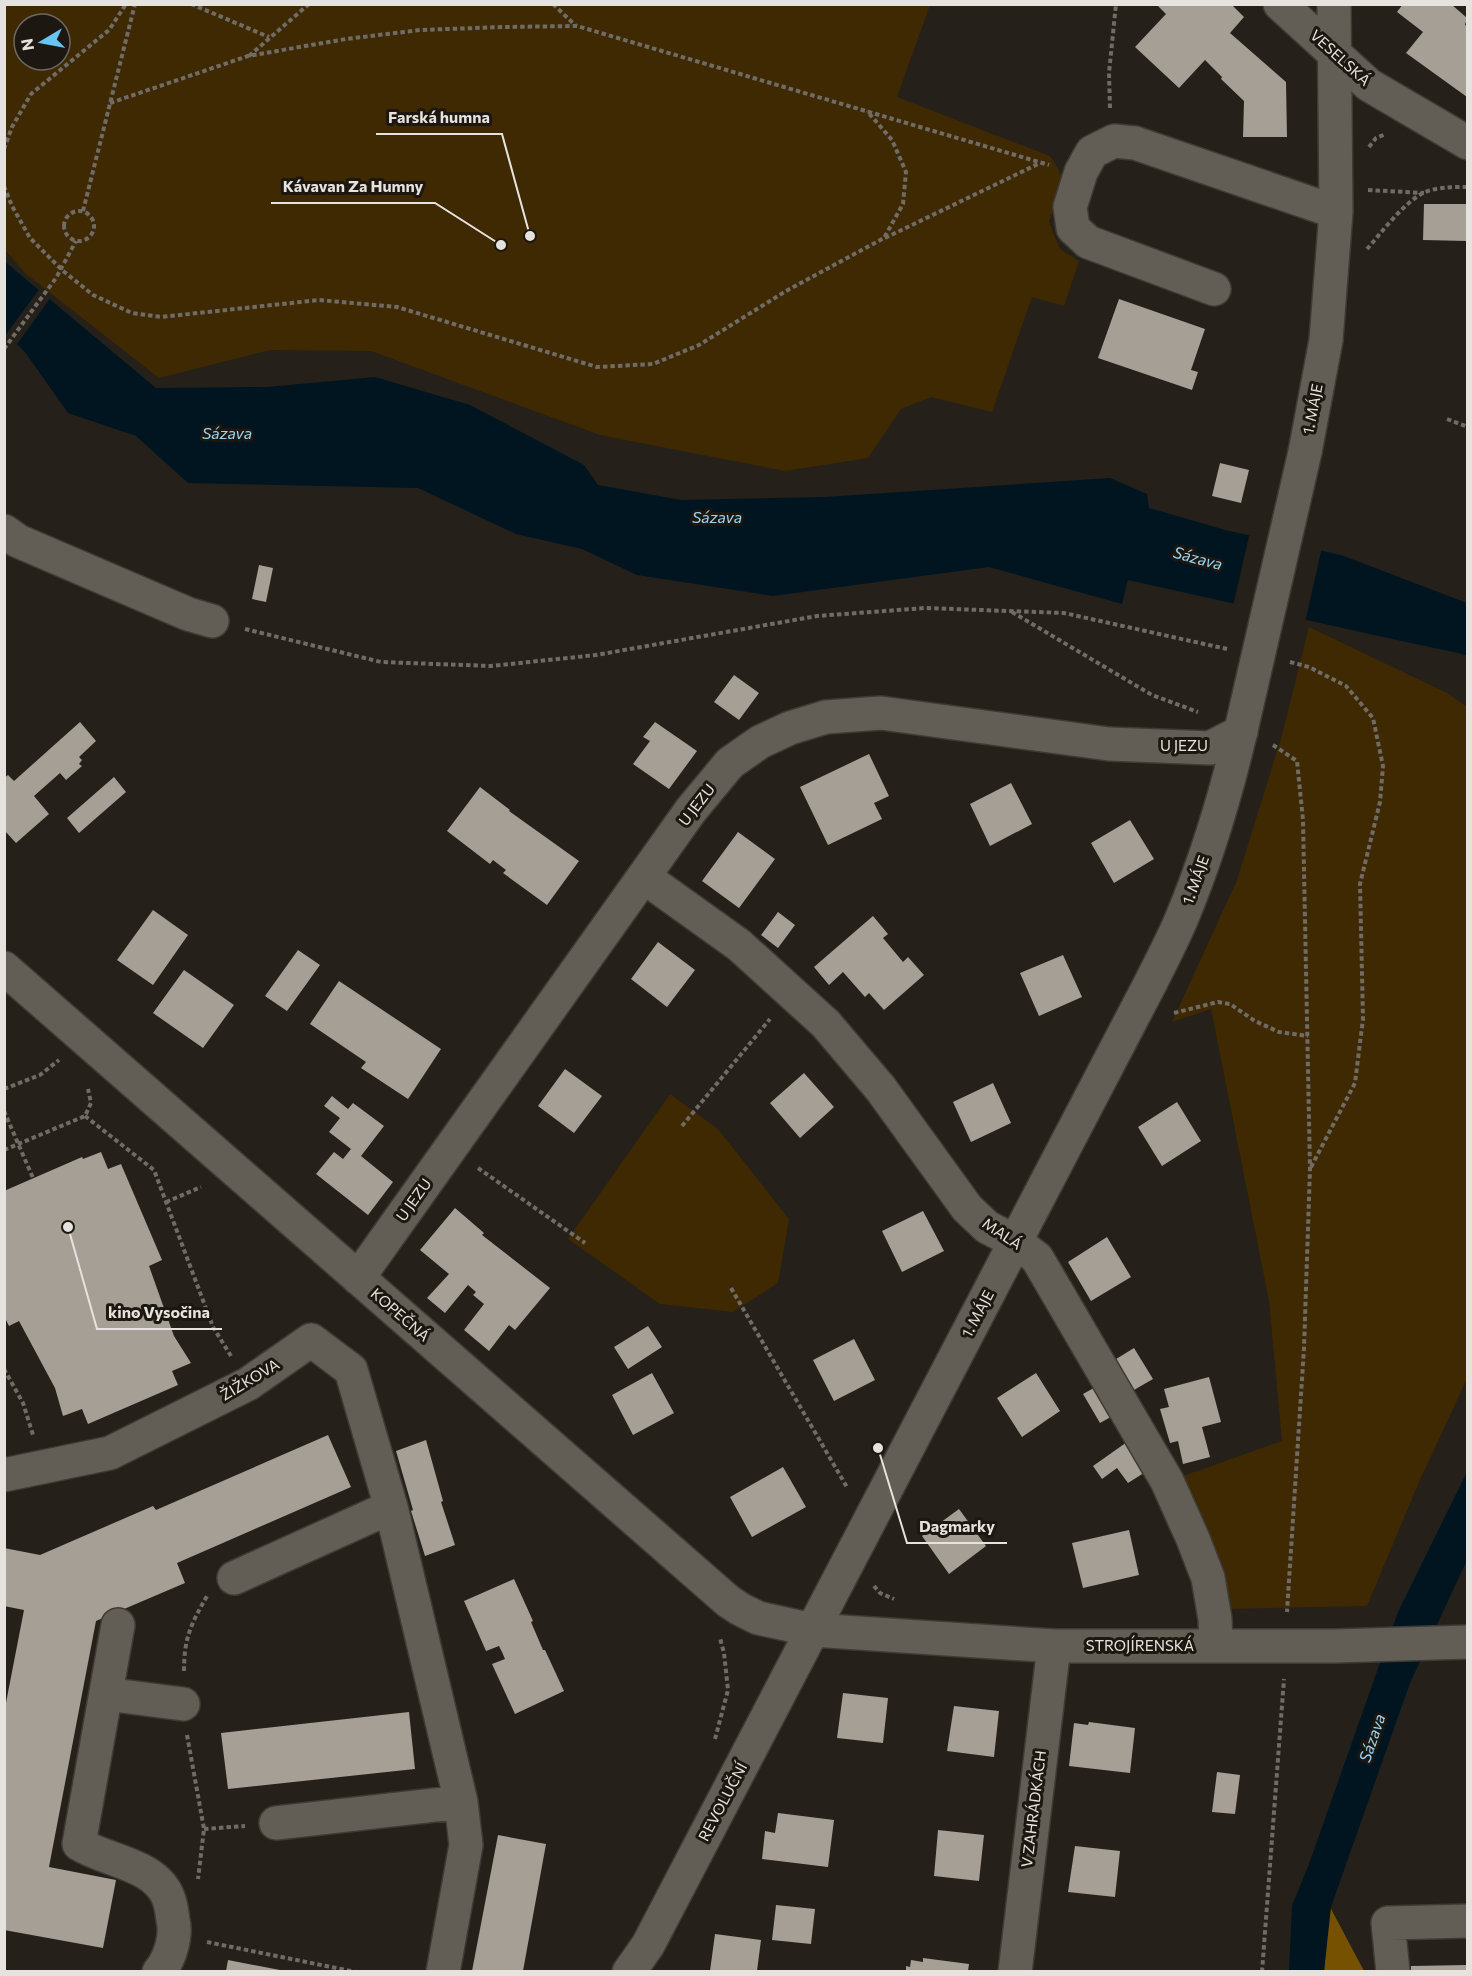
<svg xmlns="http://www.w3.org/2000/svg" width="1472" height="1976" font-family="Commissioner,sans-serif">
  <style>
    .green { fill: #3e2902; fill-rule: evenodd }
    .forest { fill: #765101 }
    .water { fill: #001520 }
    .pier { fill: #252019 }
    .building { fill: #a69f96 }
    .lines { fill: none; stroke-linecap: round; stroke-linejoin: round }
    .minor-casing { stroke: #3e3a35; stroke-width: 36 }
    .path { stroke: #706b65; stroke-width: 4; stroke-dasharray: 4.5 3; stroke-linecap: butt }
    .minor { stroke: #635e55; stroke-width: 33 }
    .minor-bridge-casing { stroke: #3e3a35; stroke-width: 36; stroke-linecap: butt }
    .minor-bridge { stroke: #635e55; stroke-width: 33 }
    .labels { text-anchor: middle; stroke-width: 6; stroke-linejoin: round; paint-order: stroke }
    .street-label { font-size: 15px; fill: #e6e3de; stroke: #1c1710 }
    .water-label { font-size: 16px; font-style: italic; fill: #99d6f5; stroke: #1c1710 }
    .leader { fill: none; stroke: #e6e3de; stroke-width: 2 }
    .callout-dot { fill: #e6e3de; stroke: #1c1710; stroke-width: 2 }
    .callout-label { font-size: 16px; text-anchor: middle; font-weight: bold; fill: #e6e3de; stroke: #1c1710; stroke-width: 6; stroke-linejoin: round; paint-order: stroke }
  </style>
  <rect width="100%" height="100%" fill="#252019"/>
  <path class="green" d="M4,5H930L897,97L1050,156L1064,179L1049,222L1060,249L1079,261L1064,306L1032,297L992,412L931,397L901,409L868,458L785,471L600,435L371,351L270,350L159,378L26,274L5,250ZM24,24H60V60H24Z
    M1309,627L1447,693L1467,707V1379L1419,1482L1367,1606L1222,1609L1177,1478L1282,1441L1269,1301L1211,1009L1172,1022L1237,880L1282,735Z
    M670,1094L718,1129L789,1219L778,1283L733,1312L660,1304L568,1239Z"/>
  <path class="forest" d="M1330,1907L1364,1971L1324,1972Z"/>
  <path class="water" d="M4,261L156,388L268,387L375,377L470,405L584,465L598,485L681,500L825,497L1110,478L1147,494L1149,508L1229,531L1341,555L1467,603V656L1458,653C1348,630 1238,604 1128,580L1122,604L989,567L773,596L637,575L582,549L516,534L418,488L188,483L136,436L68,413L25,352L5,332Z
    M1467,1472V1560L1410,1683L1331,1907L1324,1971L1289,1972L1292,1906L1309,1864L1398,1612Z"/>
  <path class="pier" d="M40,288L51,297L15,347L5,336Z
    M1250,532L1322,547L1305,623L1233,606Z"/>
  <path class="building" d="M1156,4H1231L1244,17L1230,33L1286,82L1287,137H1243L1244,101L1221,79L1222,77L1205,60L1179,88L1135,47L1166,14Z
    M1403,4H1451L1467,18L1465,25L1467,26V97L1406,53L1423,32L1397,12Z
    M1424,204H1467V241L1423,240Z
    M1119,299L1205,329L1191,370L1198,372L1192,390L1098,358Z
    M1220,463L1249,470L1241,503L1212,496Z
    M259,565L273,568L266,602L252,599Z
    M734,675L759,693L739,720L714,702Z
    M80,722L96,741L79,757L82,760L79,764L82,766L66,780L60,773L34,796L49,814L16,843L4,830V778L8,775L14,781Z
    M655,722L697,751L669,789L633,764L650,741L643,737Z
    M869,754L889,796L874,803L882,819L828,845L800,787Z
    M114,777L126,792L79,833L67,818Z
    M1011,783L1032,824L990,846L970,804Z
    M480,787L510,810L509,811L579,861L547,905L503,873L506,870L493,860L490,864L447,831Z
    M1130,820L1154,859L1114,883L1091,843Z
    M738,832L775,859L739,908L702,881Z
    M153,910L188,935L153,985L117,960Z
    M778,912L795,925L778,948L761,935Z
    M873,916L888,934L883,938L903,962L908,957L924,975L884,1010L869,993L865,997L843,972L829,985L814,967Z
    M658,942L695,970L667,1007L631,979Z
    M298,950L320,965L287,1011L265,996Z
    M1063,955L1082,997L1039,1016L1020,973Z
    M184,970L234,1005L203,1048L153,1013Z
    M339,981L441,1049L408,1099L361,1068L366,1062L310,1024Z
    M565,1069L602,1096L574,1133L538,1106Z
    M804,1073L834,1107L800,1138L770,1103Z
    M993,1083L1011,1123L971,1142L953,1102Z
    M332,1096L348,1109L353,1103L384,1126L361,1156L393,1182L368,1215L316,1174L334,1152L343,1159L351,1149L329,1132L340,1118L324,1106Z
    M1177,1102L1201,1141L1162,1166L1138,1127Z
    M101,1152L108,1169L121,1164L162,1260L149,1266L174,1336L191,1363L172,1371L178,1385L88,1424L82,1409L63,1416L55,1388L19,1321L9,1326L4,1316V1191L82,1157L83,1159Z
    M455,1208L484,1233L482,1235L550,1288L515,1330L509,1325L489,1351L464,1330L484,1304L473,1295L476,1292L468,1285L445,1313L427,1298L449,1274L420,1250Z
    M923,1211L944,1251L902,1272L882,1231Z
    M1107,1237L1131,1277L1091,1301L1068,1262Z
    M648,1326L662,1347L628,1369L614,1347Z
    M854,1339L875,1380L834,1401L813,1360Z
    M1134,1348L1153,1379L1127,1394L1108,1364Z
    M652,1373L674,1413L633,1435L612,1395Z
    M1036,1373L1060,1411L1022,1437L997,1398Z
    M1209,1377L1221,1422L1202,1427L1210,1457L1183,1464L1178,1441L1170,1443L1160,1409L1169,1407L1164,1389Z
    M1101,1384L1118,1413L1100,1423L1083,1394Z
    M328,1435L351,1487L177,1563L185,1583L96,1621L49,1867L116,1880L103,1948L4,1930V1713L24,1610L4,1606V1548L40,1555L153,1506L156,1510Z
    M426,1440L443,1501L441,1502L455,1545L425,1556L411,1511L413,1510L396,1451Z
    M1127,1442L1147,1471L1128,1483L1117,1468L1102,1479L1093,1466Z
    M783,1467L806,1507L752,1537L730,1497Z
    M959,1509L986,1546L949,1574L922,1536Z
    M1129,1530L1139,1575L1083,1588L1072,1543Z
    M514,1579L533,1621L531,1622L543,1650H545L564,1691L515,1714L492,1664L505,1659L502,1652L499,1646L486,1651L464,1601Z
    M843,1693L888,1698L883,1743L837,1738Z
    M954,1706L999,1711L994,1757L947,1751Z
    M409,1712L415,1769L228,1789L221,1733Z
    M1089,1722L1135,1728L1130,1773L1069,1766L1074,1723L1088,1725Z
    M1217,1772L1240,1775L1235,1814L1212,1812Z
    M778,1813L834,1820L828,1867L762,1859L765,1831L775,1833Z
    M938,1830L984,1835L979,1881L934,1876Z
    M498,1835L546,1844L523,1971H472Z
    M1075,1846L1120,1851L1115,1897L1068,1892Z
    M776,1905L815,1909L811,1944L772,1940Z
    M715,1934L761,1940L757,1971H710Z
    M923,1958L969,1964L968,1971H906V1966L910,1967L911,1960L923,1962Z
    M228,1960L280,1970V1971H226Z
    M1467,1965V1971H1411V1966Z"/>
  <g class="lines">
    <g class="minor-casing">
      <path id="minor" d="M1280,4L1369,85L1468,143
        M1214,289L1088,242L1073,228L1070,207L1081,172L1092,152L1114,141L1135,143L1336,212
        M1305,452L1326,340L1336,212L1334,4
        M4,531L18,541L188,614L212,621
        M644,877L739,945L826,1024L881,1089L967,1208L987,1227L1016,1242L1037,1258L1167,1481L1193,1539L1208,1578L1215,1619L1216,1646
        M4,968L728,1601L740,1609L758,1618L813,1630L1054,1646H1335L1468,1642
        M358,1278L691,810L730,763L760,742L790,728L826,717L881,713L1109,744L1210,748L1241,732
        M4,1475L110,1453L248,1384L311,1340L351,1370L391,1507L461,1802L466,1845L443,1972
        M234,1578L391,1507
        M118,1625L79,1844C106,1861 155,1864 168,1897C171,1904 172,1912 173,1920C177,1936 170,1959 159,1972
        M106,1694L183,1704
        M276,1823L461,1802
        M629,1972L648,1945L1151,982C1161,962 1172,941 1181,920C1210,851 1231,777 1247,704
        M1015,1972L1054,1646
        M1393,1972L1388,1923L1468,1921"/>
    </g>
    <path class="path" d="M191,4L269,37
      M553,4L576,26
      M249,56L309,4
      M110,103L248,56L346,39L420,30L504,27L577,26L1049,165
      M1110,108L1109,73L1116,4
      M1369,147L1376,138L1386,134
      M4,149L12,127L31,94L109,30L126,4
      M4,186L12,206L30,238L62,270L93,295L132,313L161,317L319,300L397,307L597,367L653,364L699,345L786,291L884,238L903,204L906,172L892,140L867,111
      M1368,190L1424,193
      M64 226a15 15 0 1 1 30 0a15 15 0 1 1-30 0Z
      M83,211L135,4
      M885,238L1040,163
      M1367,249C1382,232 1404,202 1425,192C1438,187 1453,187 1468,187
      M4,349L56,278L76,241
      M1447,419L1468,427
      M1012,612L1152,695L1198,712
      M245,629L381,662L491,666L596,655L817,616L925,608L1064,613L1227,649
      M1290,662L1309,667L1346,686L1373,718L1383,766L1380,802L1360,884L1363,1019L1355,1083L1310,1169
      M1273,745L1297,761L1303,820L1310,1169L1304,1348L1287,1612
      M1174,1013L1218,1002L1230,1004L1255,1021L1279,1032L1308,1036
      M4,1089L40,1075L59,1060
      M4,1111L33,1178
      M85,1116L154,1170L213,1327L231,1356
      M682,1126L770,1019
      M4,1150L85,1116L91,1103L88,1089
      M478,1168L585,1243
      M166,1202L201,1187
      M731,1288L848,1489
      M4,1369L23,1403L33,1435
      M874,1586L880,1593L894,1599
      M184,1671C184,1638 191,1624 207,1596
      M187,1735L204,1829L198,1879
      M715,1739L728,1690L724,1653L720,1638
      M204,1829L245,1826
      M207,1942L356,1972
      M1262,1972L1284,1679"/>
    <use href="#minor" class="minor"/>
    <g class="minor-bridge-casing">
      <path id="minor-bridge" d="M1247,704L1305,452"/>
    </g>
    <use href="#minor-bridge" class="minor-bridge"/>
  </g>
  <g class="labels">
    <g class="street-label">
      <text transform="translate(1340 58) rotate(42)" y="5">VESELSKÁ</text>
      <text transform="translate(1313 409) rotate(-79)" y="5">1. MÁJE</text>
      <text x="1184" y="751">U JEZU</text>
      <text transform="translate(697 805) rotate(-52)" y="5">U JEZU</text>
      <text transform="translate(1196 880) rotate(-70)" y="5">1. MÁJE</text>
      <text transform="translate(414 1200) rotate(-54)" y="5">U JEZU</text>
      <text transform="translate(1002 1234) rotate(34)" y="5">MALÁ</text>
      <text transform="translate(978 1314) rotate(-62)" y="5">1. MÁJE</text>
      <text transform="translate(400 1315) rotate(41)" y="5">KOPEČNÁ</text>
      <text transform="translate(250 1380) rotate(-31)" y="5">ŽIŽKOVA</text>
      <text x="1140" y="1651">STROJÍRENSKÁ</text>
      <text transform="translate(723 1802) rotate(-62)" y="5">REVOLUČNÍ</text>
      <text transform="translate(1034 1809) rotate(-83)" y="5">V ZAHRÁDKÁCH</text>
    </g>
    <g class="water-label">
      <text x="227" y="439">Sázava</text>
      <text x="717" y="523">Sázava</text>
      <text transform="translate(1198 558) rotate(15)" y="6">Sázava</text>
      <text transform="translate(1372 1738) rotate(-71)" y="6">Sázava</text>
    </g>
  </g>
  <path class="leader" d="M530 236L502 134H376M501 245L435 203H271M68 1227L97 1329H222M878 1448L907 1543H1007"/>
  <g class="callout-dot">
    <circle cx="530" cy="236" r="6"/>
    <circle cx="501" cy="245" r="6"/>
    <circle cx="68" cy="1227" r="6"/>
    <circle cx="878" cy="1448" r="6"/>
  </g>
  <g class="callout-label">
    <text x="439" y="123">Farská humna</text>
    <text x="353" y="192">Kávavan Za Humny</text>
    <text x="159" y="1318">kino Vysočina</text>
    <text x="957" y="1532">Dagmarky</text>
  </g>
  <rect width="1472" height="1976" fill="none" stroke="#e6e3de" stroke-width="12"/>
  <g transform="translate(42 42) rotate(260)"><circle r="28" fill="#1c1710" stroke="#6d6962" stroke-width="1.5"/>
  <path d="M0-4.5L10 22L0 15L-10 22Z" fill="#68c4f0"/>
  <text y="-9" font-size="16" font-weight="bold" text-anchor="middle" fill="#e6e3de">N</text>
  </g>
</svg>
